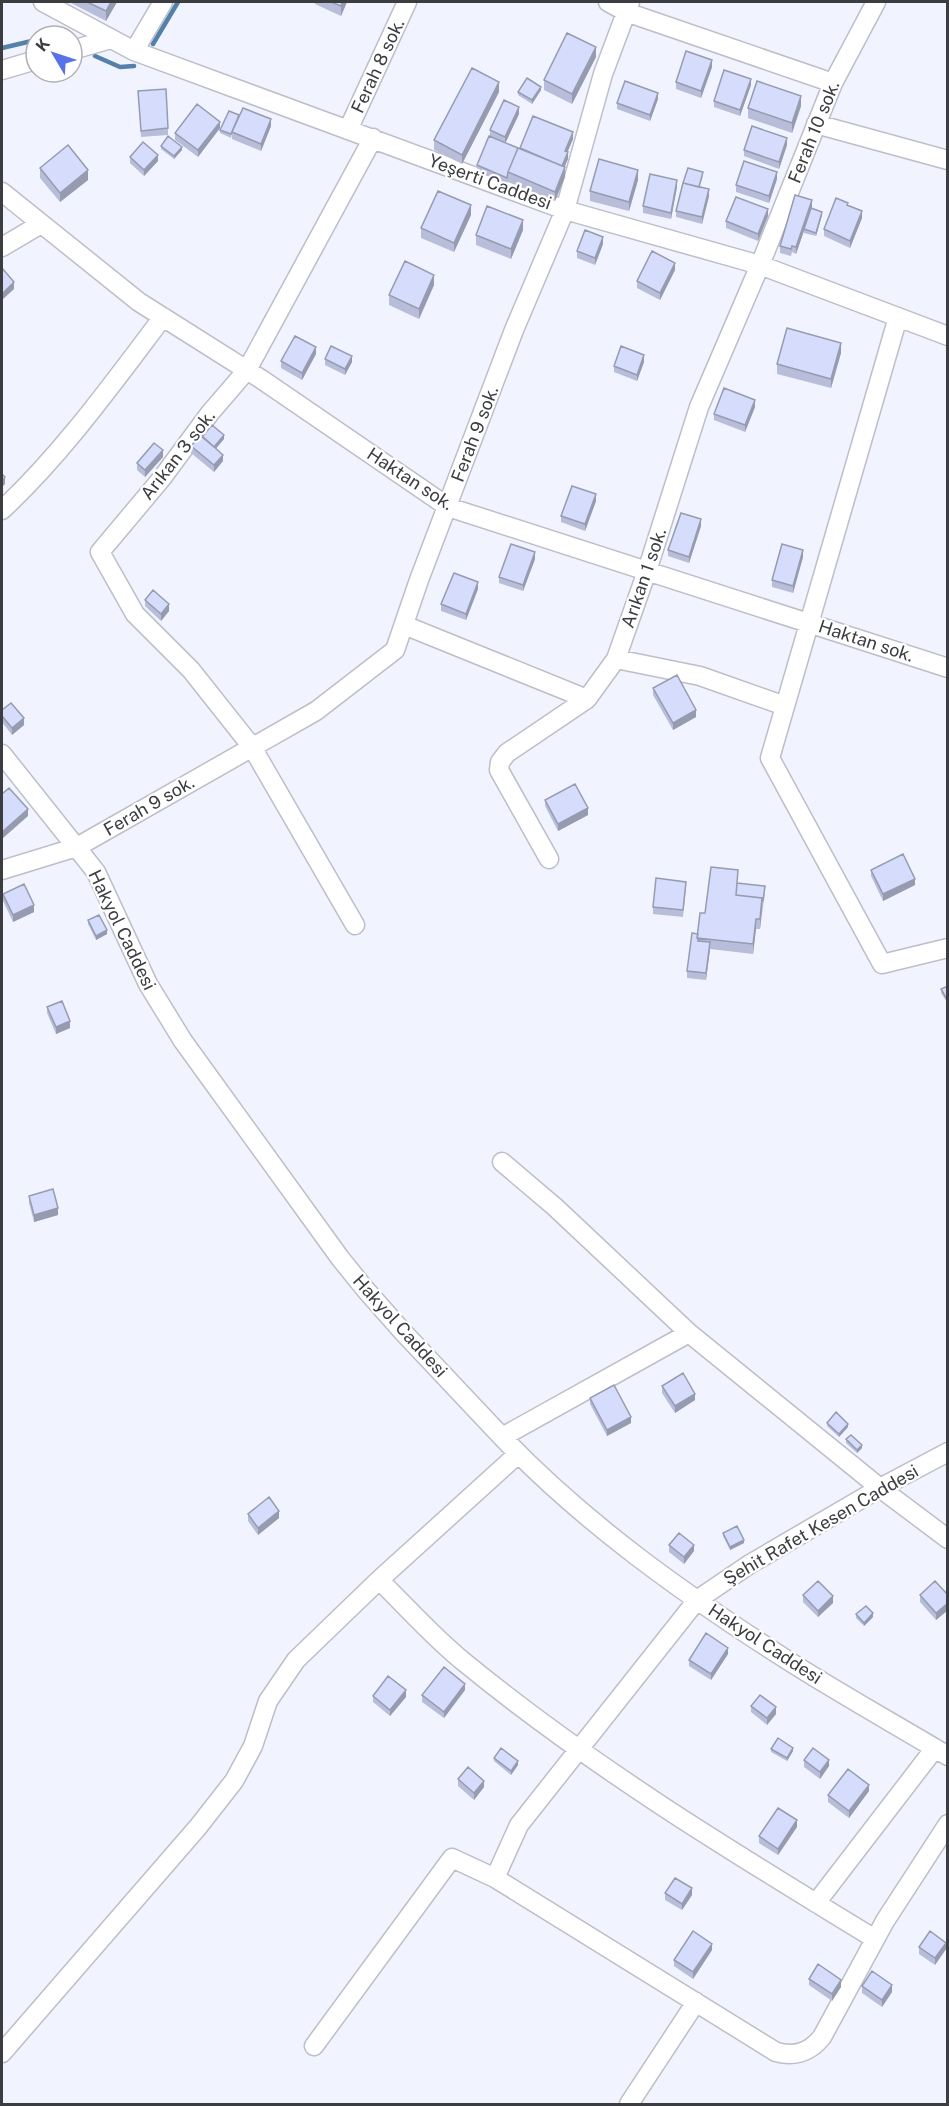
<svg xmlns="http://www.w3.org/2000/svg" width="949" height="2106" font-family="'Public Sans',sans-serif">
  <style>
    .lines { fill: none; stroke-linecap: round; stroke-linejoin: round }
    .stream { stroke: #5481aa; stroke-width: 4.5 }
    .minor-casing { stroke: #bcbec9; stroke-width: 21 }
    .minor { stroke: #fff; stroke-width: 18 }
    .wall { fill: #b8bed9 }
    .shaded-wall { fill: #969bb0 }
    .building { fill: #d6ddfc; stroke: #969bb0; stroke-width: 1.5 }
    .labels { text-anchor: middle; stroke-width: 4.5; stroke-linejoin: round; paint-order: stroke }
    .street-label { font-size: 18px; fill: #3c3d41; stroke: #fff }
  </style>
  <rect width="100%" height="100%" fill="#f1f4ff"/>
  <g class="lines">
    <path class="stream" d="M153,44L178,2
      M2,48L36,40
      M95,56L120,67L134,66"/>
    <g class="minor-casing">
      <path id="minor" d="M43,2L134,51L565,210L760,265L948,336
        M608,2L626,12L833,83
        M72,50L111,39
        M134,51L163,2
        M2,70L36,60
        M816,124L948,160
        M348,130L407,2
        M2,192L139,302L261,379L448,507L948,668
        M2,247L41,224
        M898,317L770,758L882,964L948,948
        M2,510C63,453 113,383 163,317
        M404,625L587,699L616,659L647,571L699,407L760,265L833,83L876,2
        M616,659L700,676L785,706
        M2,754L96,872L148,984L183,1041L340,1258L365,1289L403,1332L502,1437C584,1523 684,1594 784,1658C837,1692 893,1723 948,1756
        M549,859L499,770L500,762L507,753L587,699
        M2,870L77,847L316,711L395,650L419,580L514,330L565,210L603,74L630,2
        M355,925L252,747L191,670L135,614L100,552L162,478L210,413L247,370L373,138
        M502,1162L555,1207L689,1333
        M502,1437L689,1333L880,1488L948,1539
        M379,1580C407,1607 434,1638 464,1662C592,1767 734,1853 875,1939
        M495,1878L519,1825L697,1600L750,1564L880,1488L948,1452
        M816,1903L935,1748
        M314,2046L452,1858L495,1878L776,2052C795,2057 809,2053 822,2037L885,1921L948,1824
        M2,2053L198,1827L234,1781L253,1746L268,1701L296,1660L379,1580L518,1454
        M629,2104L696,2002"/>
    </g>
    <use href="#minor" class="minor"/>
  </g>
  <path class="wall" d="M71,2H117L106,21L71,3Z
    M315,2H347L341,16L315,4Z
    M596,57L572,104L544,90V80Z
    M712,67L701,98L676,89V82Z
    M751,85L740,116L714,107V101Z
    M541,90L532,104L518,95V92Z
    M138,91L168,128V135L141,137Z
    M499,92L462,164L434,150V140Z
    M658,99L650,121L617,109V103Z
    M801,106L792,133L748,118V108Z
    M519,114L505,143L518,148L573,139L567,152L568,159L564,167L565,177L555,201L508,182L507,184L477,172V165L490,136V130Z
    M239,115L271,126L261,151L232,139V133L231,138L220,133V130Z
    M220,128L198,157L175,140V133Z
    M787,145L779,169L744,156V150Z
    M161,146L182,150L174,159L161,149Z
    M130,157L158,161L144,176L130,163Z
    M40,168L88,180L60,202L40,178Z
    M703,176L699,187L709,196L702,224L676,217V211Z
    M777,179L769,203L736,192V185Z
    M638,180L629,211L590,201V191Z
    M677,187L671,219L643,213V206Z
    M848,206L862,218L850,248L824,236V229Z
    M812,207V208L822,215L816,236L804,233V231L796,254L792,252L791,256L780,253V246Z
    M471,215L454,252L421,238V228Z
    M768,216L758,241L726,228V221Z
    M523,230L511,259L476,245V235Z
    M603,244L595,265L577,258V251Z
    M675,270L660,300L637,288V281Z
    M434,285L419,319L389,305V295Z
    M841,353L831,388L777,374V364Z
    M316,354L302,380L281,368V361Z
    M325,359L352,362L345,375L325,365Z
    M644,362L637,381L614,372V366Z
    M755,407L745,432L714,420V414Z
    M202,437L224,439L216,448L223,461L214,472L191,453V446Z
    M163,457L145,477L137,470V463Z
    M596,501L585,531L561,522V516Z
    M701,526L689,563L668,556V550Z
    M803,557L793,593L772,587V580Z
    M535,559L523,591L499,583V577Z
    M478,589L466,620L441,611V604Z
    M145,600L169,611L161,621L145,606Z
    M653,688L696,717L673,730L653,695Z
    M2,710L24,725L12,735L2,722Z
    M545,800L588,815L558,831L545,806Z
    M871,870L915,885L883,901L871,876Z
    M738,883L765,893L760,929H756L753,954L710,949L706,980L687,978V971L698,934Z
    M686,888L683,917L653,914V907Z
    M3,894L34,912L13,922L3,901Z
    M88,920L107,934L96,940L88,924Z
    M948,986V1004L941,993V989Z
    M47,1007L70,1028L56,1034L47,1013Z
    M29,1196L58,1215L34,1222L29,1203Z
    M662,1386L695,1400L675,1413L662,1393Z
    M590,1398L631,1423L607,1436L590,1404Z
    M827,1423L848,1427L839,1437L827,1426Z
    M846,1439L862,1448L857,1453L846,1443Z
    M248,1514L279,1518L258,1535L248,1521Z
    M723,1533L744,1543L730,1550L723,1536Z
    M669,1545L694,1551L684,1564L669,1552Z
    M803,1595L833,1603L818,1617L803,1602Z
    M920,1595H948V1610L936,1620L920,1602Z
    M856,1614L873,1617L864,1626L856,1618Z
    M728,1654L711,1680L689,1666V1660Z
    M465,1690L444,1718L422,1702V1695Z
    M373,1696L406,1697L390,1716L373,1702Z
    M751,1706L776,1714L767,1725L751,1712Z
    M771,1749L793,1751L787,1761L771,1752Z
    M494,1758L518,1765L511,1775L494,1761Z
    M804,1760L829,1766L820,1779L804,1767Z
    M458,1779L484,1787L474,1800L458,1786Z
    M869,1791L849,1818L828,1802V1795Z
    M797,1827L778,1855L759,1843V1836Z
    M665,1893L692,1895L682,1910L665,1900Z
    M919,1947L946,1949L935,1965L919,1954Z
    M712,1950L693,1979L674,1966V1960Z
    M809,1979L841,1987L832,2001L809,1985Z
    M862,1986L892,1992L882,2007L862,1993Z"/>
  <path class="shaded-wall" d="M111,2H117L106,21V11Z
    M342,2H347L341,16V6Z
    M596,47V57L572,104V94Z
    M712,60V67L701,98V91Z
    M751,79V85L740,116V110Z
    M499,82V92L462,164V155Z
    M541,87V90L532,104V100Z
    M658,93V99L650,121V115Z
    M801,96V106L792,133V123Z
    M519,107V114L505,144V137Z
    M271,119V126L261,151V144Z
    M220,122V128L198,157V150Z
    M573,132V139L565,158V151Z
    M787,138V145L779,169V162Z
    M182,147V150L174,159V156Z
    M568,152V159L561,175V168Z
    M158,155V161L144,176V170Z
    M565,167V177L555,201V192Z
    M88,170V180L60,202V193Z
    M638,170V180L629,211V202Z
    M777,172V179L769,203V196Z
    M677,180V187L671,219V213Z
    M709,189V196L702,224V217Z
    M812,200V207L796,254V247Z
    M471,205V215L454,252V243Z
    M768,209V216L758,241V234Z
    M862,211V218L850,248V241Z
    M822,212V215L816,236V233Z
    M523,220V230L511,259V249Z
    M603,237V244L595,265V258Z
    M675,263V270L660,300V293Z
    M434,275V285L419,319V309Z
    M14,282V289L2,300V294Z
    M841,343V353L831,388V379Z
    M316,347V354L302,380V373Z
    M644,355V362L637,381V375Z
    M352,356V362L345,375V369Z
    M755,400V407L745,432V425Z
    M224,435V439L213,452V449Z
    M163,450V457L145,477V470Z
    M223,455V461L214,472V465Z
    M5,477V484L2,487V481Z
    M596,494V501L585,531V524Z
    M701,519V526L689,563V557Z
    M803,550V557L793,593V586Z
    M535,552V559L523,591V585Z
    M478,582V589L466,620V614Z
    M169,604V611L161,621V614Z
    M696,710V717L673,730V723Z
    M24,718V725L12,735V728Z
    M588,808V815L558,831V824Z
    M28,809V816L2,839V832Z
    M915,879V885L883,901V894Z
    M762,898V908L760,929V919Z
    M34,905V912L13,922V915Z
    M756,919V929L753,954V944Z
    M107,930V934L96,940V936Z
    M710,942V949L706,980V973Z
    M70,1021V1028L56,1034V1027Z
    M58,1208V1215L34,1222V1215Z
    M695,1394V1400L675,1413V1406Z
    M631,1417V1423L607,1436V1430Z
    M848,1424V1427L839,1437V1434Z
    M862,1445V1448L857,1453V1450Z
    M279,1511V1518L258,1535V1528Z
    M744,1540V1543L730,1550V1547Z
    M694,1545V1551L684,1564V1557Z
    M833,1596V1603L818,1617V1611Z
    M948,1603V1610L936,1620V1613Z
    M873,1613V1617L864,1626V1623Z
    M728,1648V1654L711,1680V1674Z
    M465,1684V1690L444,1718V1712Z
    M406,1690V1697L390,1716V1710Z
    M776,1707V1714L767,1725V1718Z
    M793,1748V1751L787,1761V1758Z
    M829,1760V1766L820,1779V1772Z
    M518,1761V1765L511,1775V1771Z
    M484,1781V1787L474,1800V1793Z
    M869,1785V1791L849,1818V1811Z
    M797,1820V1827L778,1855V1849Z
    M692,1888V1895L682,1910V1904Z
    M946,1943V1949L935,1965V1958Z
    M712,1944V1950L693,1979V1972Z
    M841,1980V1987L832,2001V1994Z
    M892,1985V1992L882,2007V2000Z"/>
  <path class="building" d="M87,2H111L106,11Z
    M331,2H342L341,6Z
    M567,33L596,47L572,94L544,80Z
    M686,51L712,60L701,91L676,82Z
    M472,68L499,82L462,155L434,140Z
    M724,70L751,79L740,110L714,101Z
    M527,78L541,87L532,100L518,92Z
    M625,81L658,93L650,115L617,103Z
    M757,81L801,96L792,123L748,108Z
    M166,89L168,128L141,131L138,91Z
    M504,100L519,107L505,137L490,130Z
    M197,104L220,122L198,150L175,133Z
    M243,108L271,119L261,144L232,132Z
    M229,111L239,115L231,134L220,130Z
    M533,116L573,132L565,151L568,152L562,166L520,148Z
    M752,126L787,138L779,162L744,150Z
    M168,136L182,147L174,156L161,146Z
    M489,136L518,148L508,172L507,178L477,165Z
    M143,142L158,155L144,170L130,157Z
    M68,145L88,170L60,193L40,168Z
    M518,148L565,167L555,192L508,172Z
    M599,159L638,170L629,202L590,191Z
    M744,161L777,172L769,196L736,185Z
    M688,168L703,172L699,187L683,183Z
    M650,174L677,180L671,213L643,206Z
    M683,183L709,189L702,217L676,211Z
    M438,191L471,205L454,243L421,228Z
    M795,195L812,200L796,247L792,246L791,249L780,246Z
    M736,197L768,209L758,234L726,221Z
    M836,198L848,203L847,205L862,211L850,241L824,229Z
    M487,206L523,220L511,249L476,235Z
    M811,208L822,212L816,233L804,229Z
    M585,230L603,237L595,258L577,251Z
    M652,251L675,263L660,293L637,281Z
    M405,261L434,275L419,309L389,295Z
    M2,268L14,282L2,294Z
    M787,328L841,343L831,379L777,364Z
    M295,336L316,347L302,373L281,361Z
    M331,346L352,356L345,369L325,359Z
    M621,346L644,355L637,375L614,366Z
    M724,388L755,400L745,425L714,414Z
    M212,425L224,435L214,447L202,437Z
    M201,435L223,455L214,465L191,446Z
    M154,443L163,450L145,470L137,463Z
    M2,474L5,477L2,481Z
    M572,486L596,494L585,524L561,516Z
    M681,513L701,519L689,557L668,550Z
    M511,544L535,552L523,585L499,577Z
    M782,544L803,550L793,586L772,580Z
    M454,573L478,582L466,614L441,604Z
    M153,590L169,604L161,614L145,600Z
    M677,675L696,710L673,723L653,688Z
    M11,703L24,718L12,728L2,716V710Z
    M575,784L588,808L558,824L545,800Z
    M9,788L28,809L2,832V794Z
    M903,854L915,879L883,894L871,870Z
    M711,867L738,870L736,895L762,898L760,919H756L753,944L697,938L700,913H705Z
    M656,878L686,882L683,910L653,907Z
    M737,883L765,886L763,901L762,898L736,895Z
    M24,884L34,905L13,915L3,894Z
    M99,915L107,930L96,936L88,920Z
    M692,933L698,934L697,938H698V941L710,942L706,973L687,971Z
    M948,986V1001L941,989Z
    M62,1001L70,1021L56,1027L47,1007Z
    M53,1189L58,1208L34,1215L29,1196Z
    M683,1373L695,1394L675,1406L662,1386Z
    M614,1385L631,1417L607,1430L590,1398Z
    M836,1412L848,1424L839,1434L827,1423Z
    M851,1435L862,1445L857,1450L846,1439Z
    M269,1497L279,1511L258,1528L248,1514Z
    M737,1526L744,1540L730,1547L723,1533Z
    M679,1533L694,1545L684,1557L669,1545Z
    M818,1581L833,1596L818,1611L803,1595Z
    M935,1581L948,1595V1603L936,1613L920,1595Z
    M866,1606L873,1613L864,1623L856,1614Z
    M706,1633L728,1648L711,1674L689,1660Z
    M444,1667L465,1684L444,1712L422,1695Z
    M388,1676L406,1690L390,1710L373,1696Z
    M760,1695L776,1707L767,1718L751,1706Z
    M778,1738L793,1748L787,1758L771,1749Z
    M501,1748L518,1761L511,1771L494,1758Z
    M813,1748L829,1760L820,1772L804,1760Z
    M468,1767L484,1781L474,1793L458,1779Z
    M848,1769L869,1785L849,1811L828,1795Z
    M778,1808L797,1820L778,1849L759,1836Z
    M675,1878L692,1888L682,1904L665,1893Z
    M693,1931L712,1944L693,1972L674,1960Z
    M930,1931L946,1943L935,1958L919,1947Z
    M818,1964L841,1980L832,1994L809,1979Z
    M872,1971L892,1985L882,2000L862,1986Z"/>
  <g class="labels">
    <g class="street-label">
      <text transform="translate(378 66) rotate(-65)" y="6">Ferah 8 sok.</text>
      <text transform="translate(814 132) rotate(-68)" y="6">Ferah 10 sok.</text>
      <text transform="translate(490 182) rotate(20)" y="6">Yeşerti Caddesi</text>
      <text transform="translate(475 434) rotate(-69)" y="6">Ferah 9 sok.</text>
      <text transform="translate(178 455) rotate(-52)" y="6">Arıkan 3 sok.</text>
      <text transform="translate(410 479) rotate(33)" y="6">Haktan sok.</text>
      <text transform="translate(644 578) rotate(-71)" y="6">Arıkan 1 sok.</text>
      <text transform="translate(866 641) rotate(18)" y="6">Haktan sok.</text>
      <text transform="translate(149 806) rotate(-30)" y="6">Ferah 9 sok.</text>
      <text transform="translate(122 930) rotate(64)" y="6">Hakyol Caddesi</text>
      <text transform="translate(400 1326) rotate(48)" y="6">Hakyol Caddesi</text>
      <text transform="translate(821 1525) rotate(-30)" y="6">Şehit Rafet Kesen Caddesi</text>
      <text transform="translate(765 1644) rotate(33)" y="6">Hakyol Caddesi</text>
    </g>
  </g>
  <rect width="949" height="2106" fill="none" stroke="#3c3d41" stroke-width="6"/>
  <g transform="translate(54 54) rotate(309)"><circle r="28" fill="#ffffff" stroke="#b1b1b3" stroke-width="1.5"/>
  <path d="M0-4.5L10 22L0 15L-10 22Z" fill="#5872e8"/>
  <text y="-9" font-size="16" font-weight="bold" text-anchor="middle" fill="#3c3d41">K</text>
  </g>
</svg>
